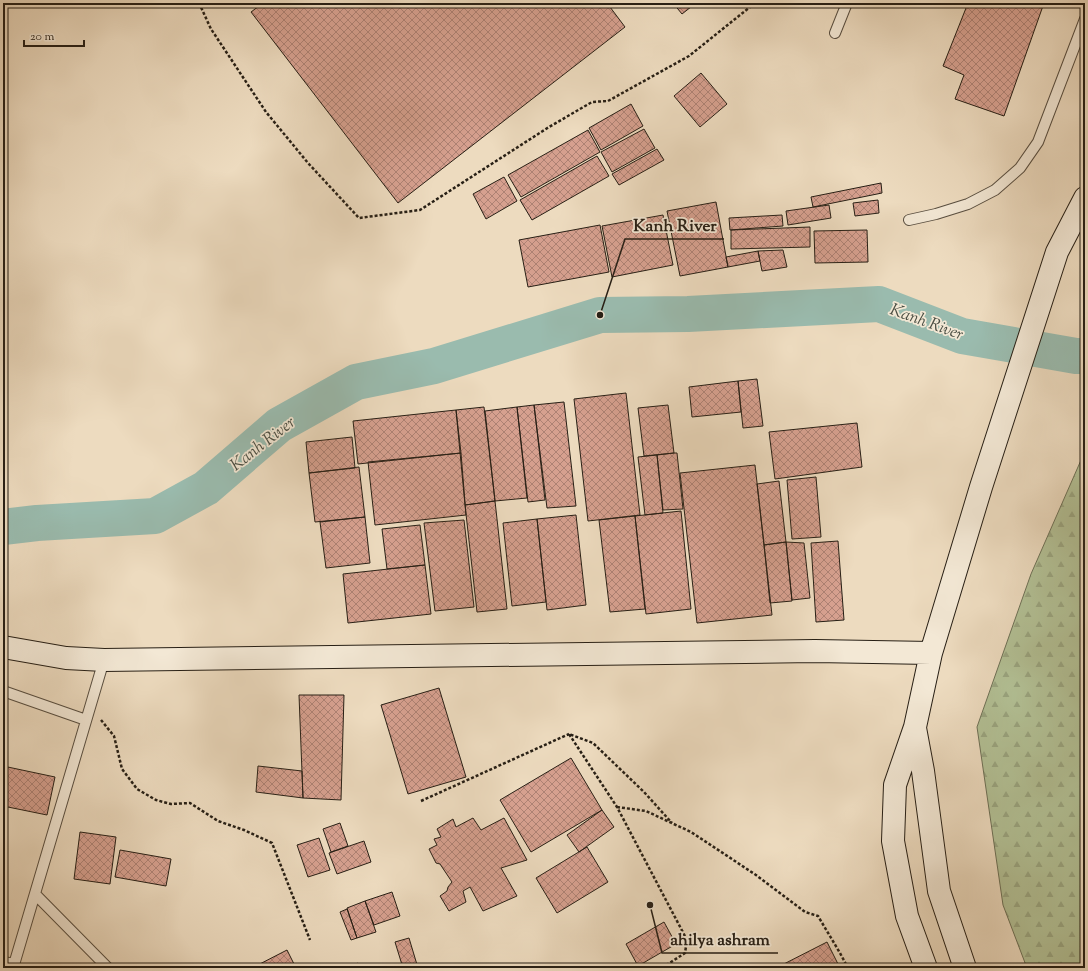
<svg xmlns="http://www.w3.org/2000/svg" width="1088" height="971" font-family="'Sorts Mill Goudy',serif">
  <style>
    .forest { fill: url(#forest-firs); stroke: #6d7056 }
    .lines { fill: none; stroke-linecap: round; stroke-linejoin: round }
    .river { stroke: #9abbae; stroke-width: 36 }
    .building { fill: url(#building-cross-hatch); stroke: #271f15 }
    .lane-casing { stroke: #584e40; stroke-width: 12 }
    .secondary-casing { stroke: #271f15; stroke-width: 24 }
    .path { stroke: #271f15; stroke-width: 2.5; stroke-dasharray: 3 2; stroke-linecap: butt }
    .lane { stroke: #f3e8d5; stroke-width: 10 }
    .secondary { stroke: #f3e8d5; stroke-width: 22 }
    .labels { text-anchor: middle; stroke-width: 3.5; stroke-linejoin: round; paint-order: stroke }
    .water-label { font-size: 17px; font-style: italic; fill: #4a4e43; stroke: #f3e8d5 }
    .leader { fill: none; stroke: #271f15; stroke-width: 1.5 }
    .callout-dot { fill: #271f15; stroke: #f3e8d5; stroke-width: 1.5 }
    .callout-label { font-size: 17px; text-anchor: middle; font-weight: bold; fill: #271f15; stroke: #f3e8d5; stroke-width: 3.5; stroke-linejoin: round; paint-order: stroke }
  </style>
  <defs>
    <pattern id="forest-firs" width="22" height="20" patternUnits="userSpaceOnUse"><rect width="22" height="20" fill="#b3c196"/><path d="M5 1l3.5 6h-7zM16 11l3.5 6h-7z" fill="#9aa580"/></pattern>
    <pattern id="building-cross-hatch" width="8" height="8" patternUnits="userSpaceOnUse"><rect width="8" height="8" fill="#d6a08f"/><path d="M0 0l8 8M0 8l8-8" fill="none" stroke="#ae8274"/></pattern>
  </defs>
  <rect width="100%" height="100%" fill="#eddbbf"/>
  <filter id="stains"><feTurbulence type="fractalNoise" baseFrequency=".005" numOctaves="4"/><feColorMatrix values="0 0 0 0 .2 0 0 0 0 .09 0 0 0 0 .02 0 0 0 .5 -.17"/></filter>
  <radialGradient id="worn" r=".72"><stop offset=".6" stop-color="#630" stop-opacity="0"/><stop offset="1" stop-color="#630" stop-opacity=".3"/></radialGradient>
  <path class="forest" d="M1085,451V968H1027L1003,905L977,727L1031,574Z"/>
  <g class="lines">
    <path class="river" d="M3,527L37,523L155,516L206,488L279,425L356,382L434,366L600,315L688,314L879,304L962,336L1076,356H1085"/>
  </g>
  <path class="building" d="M263,3H607L625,27L398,203L251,12Z
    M673,3H696L682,14Z
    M968,3H1044L1004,116L955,99L964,75L943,66Z
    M701,73L727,104L700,127L674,96Z
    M631,104L643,126L601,150L589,128Z
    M644,129L655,148L612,172L601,152Z
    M588,130L600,152L521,197L508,175Z
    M657,149L664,160L619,185L612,174Z
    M597,156L609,176L532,220L520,200Z
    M504,177L517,201L486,219L473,194Z
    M881,183L882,193L813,207L811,197Z
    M878,200L879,213L855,216L853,203Z
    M716,202L728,267L680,276L667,211Z
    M829,205L831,218L788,225L786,211Z
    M663,215L673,265L612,277L602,226Z
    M782,215L783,226L730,230L729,218Z
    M600,225L609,272L528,287L519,240Z
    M810,227V247L731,249V230Z
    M867,230L868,262L815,263L814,231Z
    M783,250L787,267L762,271L758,251Z
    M758,251L760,261L728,267L726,257Z
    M757,379L763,426L743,428L738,381Z
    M738,381L741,412L692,417L689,387Z
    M626,393L640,515L588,521L574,399Z
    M564,402L576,506L547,508L534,405Z
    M534,405L545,500L528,502L517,407Z
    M668,405L674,453L644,456L638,408Z
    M484,407L495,501L465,505L456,410Z
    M517,407L527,498L495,501L485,411Z
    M456,410L461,453L358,464L353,421Z
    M857,423L862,467L775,479L769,432Z
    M352,437L355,468L309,473L306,442Z
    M461,453L466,515L375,525L368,462Z
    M674,453H677L683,509L663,510L657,455Z
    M657,455L663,513L645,515L638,457Z
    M755,465L772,615L697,623L680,473Z
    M359,467L365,517L315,522L309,473Z
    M816,477L821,537L792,539L787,480Z
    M779,481L786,542L764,545L757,484Z
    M495,501L507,609L477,612L465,505Z
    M681,511L691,609L646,614L635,516Z
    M576,515L586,605L547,610L537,519Z
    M635,516L645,609L610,612L599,520Z
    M365,517L370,563L326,568L320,522Z
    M537,519L546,602L512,606L503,523Z
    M464,520L474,607L435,611L424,523Z
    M420,525L425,565L387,569L382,529Z
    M838,541L844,620L816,622L811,543Z
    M786,542L804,543L810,598L792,600Z
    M786,542L792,601L770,603L764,545Z
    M425,565L431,614L348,623L343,574Z
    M439,688L466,777L408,794L381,705Z
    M299,695H344L341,800L303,798Z
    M571,758L602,810L531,852L500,800Z
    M3,766L55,777L47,815L3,806Z
    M258,766L302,771L303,798L256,792Z
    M602,810L614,827L579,852L567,835Z
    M473,818L481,830L504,818L527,860L501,868L517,896L483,911L470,887L463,891L466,902L449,911L440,896L447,891L448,887L452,882L440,864L436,863L429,849L437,845L434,839L441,837L437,829L453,819L456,827Z
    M340,823L348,846L331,852L323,829Z
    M80,832L116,837L110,884L74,879Z
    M319,838L330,870L308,877L297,845Z
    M364,841L371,862L337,874L329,853Z
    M587,847L608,882L557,913L536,878Z
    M120,850L171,859L166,886L115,877Z
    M392,892L400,916L374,925L365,901Z
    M365,901L376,932L357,938L347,908Z
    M347,909L357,938L351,940L340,912Z
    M664,922L676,944L638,966L626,944Z
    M409,938L418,968H403L395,942Z
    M827,942L840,968H776Z
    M287,950L296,968H252Z
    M358,963L360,968H350Z"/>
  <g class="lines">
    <g class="lane-casing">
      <path id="lane" d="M835,33L847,3
        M909,220L936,214L968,204L995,190L1020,168L1038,142L1085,19
        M3,691L86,720
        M35,894L108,968
        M3,962L15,964
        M13,968L104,660"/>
    </g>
    <g class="secondary-casing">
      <path id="secondary" d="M3,647L66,658L104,660L815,651L931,653
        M915,728L923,771L939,891L965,968
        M926,968L907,916L893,841L895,785L915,727L931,653L981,487L1057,252L1085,198"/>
    </g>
    <path class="path" d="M199,3L211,29L266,112L308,163L359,218L420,210L549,127L592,102L608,101L689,56L755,3
      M101,720L114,736L122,769L137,789L156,800L171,804L190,803L218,821L244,830L272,843L310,940
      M421,801L569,734
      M617,807L646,811L691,832L756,875L805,912L818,916L840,953L848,968
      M662,968L685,953L687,940L617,807L569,734L593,743L644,792L672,823"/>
    <use href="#lane" class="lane"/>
    <use href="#secondary" class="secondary"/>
  </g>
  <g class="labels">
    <g class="water-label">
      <text transform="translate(927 321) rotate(20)" y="6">Kanh River</text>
      <text transform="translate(262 443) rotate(-38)" y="6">Kanh River</text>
    </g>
  </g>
  <path class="leader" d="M600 315L625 239H724M650 905L662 953H778"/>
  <g class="callout-dot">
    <circle cx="600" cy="315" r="4"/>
    <circle cx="650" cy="905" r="4"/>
  </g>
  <g class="callout-label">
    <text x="675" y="231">Kanh River</text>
    <text x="720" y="945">ahilya ashram</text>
  </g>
  <rect width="1088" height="971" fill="none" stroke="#eddbbf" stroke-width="16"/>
  <rect x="4" y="4" width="1080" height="963" fill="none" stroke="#271f15" stroke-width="2"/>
  <rect x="8" y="8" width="1072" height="955" fill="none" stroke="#271f15"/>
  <path d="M24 40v6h60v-6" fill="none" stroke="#271f15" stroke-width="2"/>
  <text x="30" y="40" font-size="12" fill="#271f15" stroke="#f3e8d5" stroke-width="3" paint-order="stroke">20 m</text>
  <rect width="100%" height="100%" filter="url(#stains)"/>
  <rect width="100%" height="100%" fill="url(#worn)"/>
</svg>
